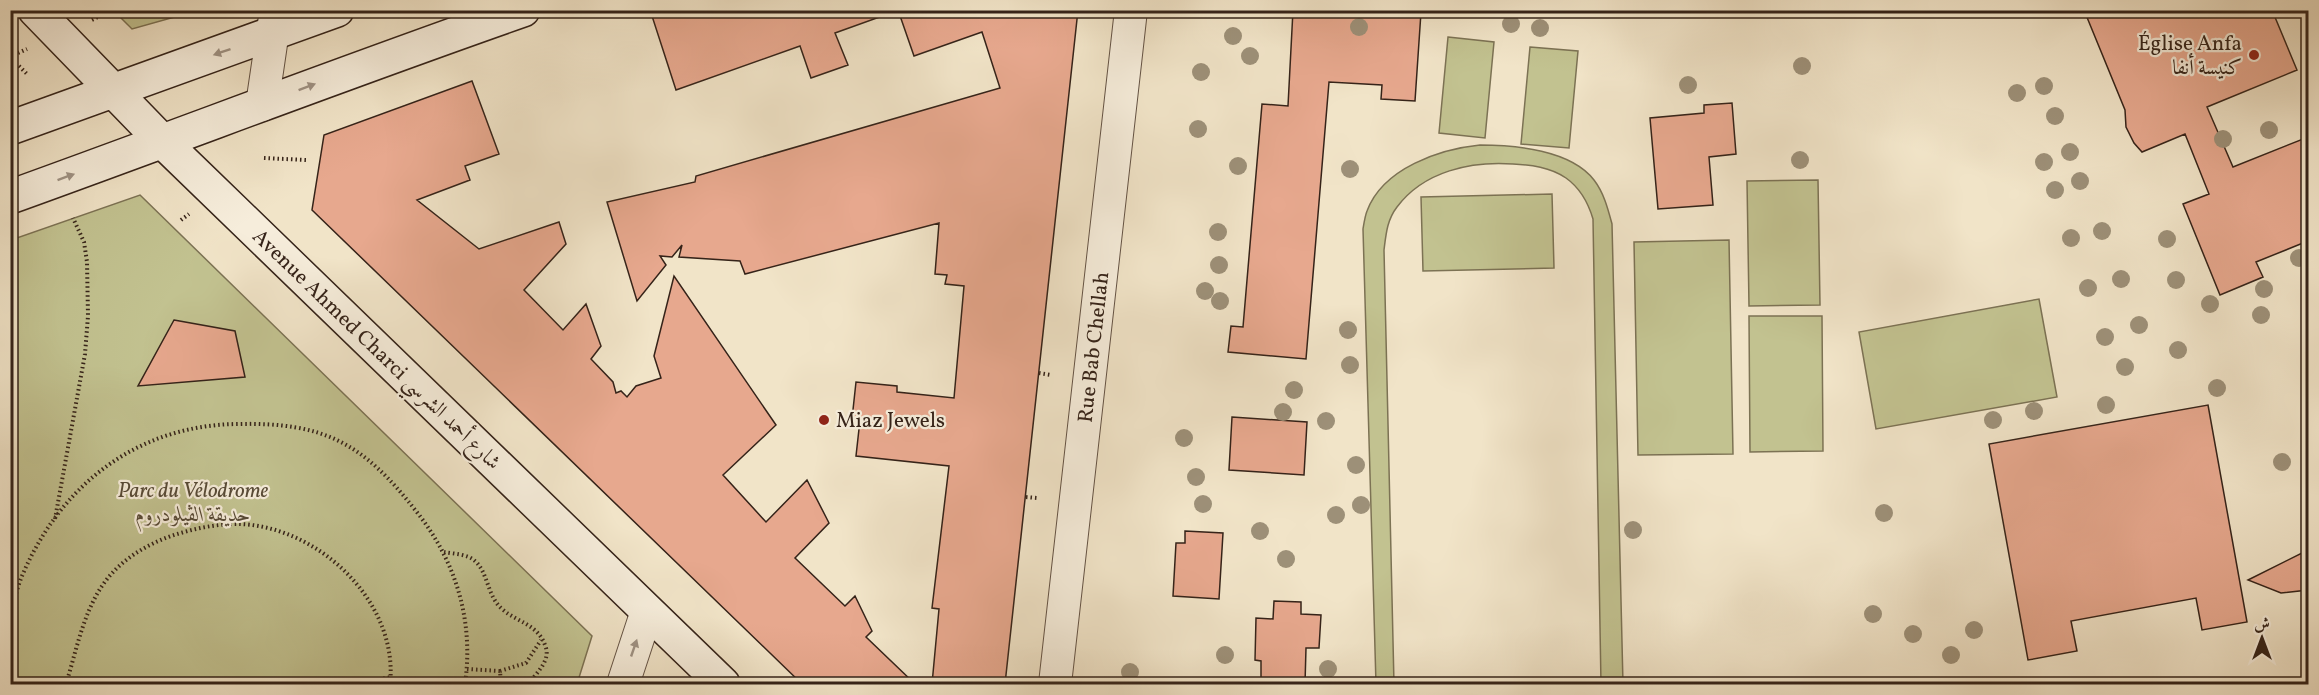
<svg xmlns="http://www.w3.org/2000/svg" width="2319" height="695" font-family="Vollkorn,Amiri,serif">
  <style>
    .green { fill: #c2c290; stroke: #7c7254; stroke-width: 1.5 }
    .building { fill: #e7a88e; stroke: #352319; stroke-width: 1.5 }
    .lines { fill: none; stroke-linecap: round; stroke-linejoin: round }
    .street-casing { stroke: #645345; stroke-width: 34 }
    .secondary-casing { stroke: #352319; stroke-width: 36 }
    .path { stroke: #352319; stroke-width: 4; stroke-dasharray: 1.5 3; stroke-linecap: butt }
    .street { stroke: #f6eddb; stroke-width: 32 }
    .secondary { stroke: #f6eddb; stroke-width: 33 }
    .tree { fill: #9d9078 }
    .oneway { fill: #9f9284 }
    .poi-dot { fill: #8f2418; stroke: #f6eddb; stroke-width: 2 }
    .labels { text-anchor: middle; stroke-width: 4.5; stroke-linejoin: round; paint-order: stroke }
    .poi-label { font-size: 21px; fill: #352319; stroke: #f6eddb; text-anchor: end }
    .street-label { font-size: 21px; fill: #352319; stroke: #f6eddb }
    .park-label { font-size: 21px; font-style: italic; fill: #584b37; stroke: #f6eddb }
  </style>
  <rect width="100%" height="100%" fill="#f1e4c8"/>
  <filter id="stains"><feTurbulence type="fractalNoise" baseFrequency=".00333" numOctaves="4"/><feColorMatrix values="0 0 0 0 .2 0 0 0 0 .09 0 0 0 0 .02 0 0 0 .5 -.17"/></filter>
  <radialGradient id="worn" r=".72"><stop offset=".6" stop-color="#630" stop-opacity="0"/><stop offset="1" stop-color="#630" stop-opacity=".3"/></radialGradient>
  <path class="green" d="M114,11H196L132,29Z
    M1448,37L1494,42L1485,138L1439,133Z
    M1530,47L1578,51L1569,148L1521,144Z
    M1480,145C1515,145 1571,150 1594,180C1604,193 1608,209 1612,224L1623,684H1601L1593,219C1588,202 1580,188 1566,178C1550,167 1531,165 1513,164C1471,161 1424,171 1397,207C1387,220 1386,234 1384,250L1394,684H1376L1363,229C1364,223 1365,216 1367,211C1383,168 1440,149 1480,145Z
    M1818,180L1820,305L1749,306L1747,181Z
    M1552,194L1554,268L1423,271L1421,197Z
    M140,195L592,636L577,684H11V240Z
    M1729,240L1733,454L1638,455L1634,242Z
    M2039,299L2057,397L1876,429L1859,332Z
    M1749,316H1822L1823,451L1750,452Z"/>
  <path class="building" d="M667,10H888V14L835,33L848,65L811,78L800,46L676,90L652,16Z
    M898,10H1078L1005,684H932L939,609L932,608L949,466L856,456L860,420L852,419L856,382L897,386V392L954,398L964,286L945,284L947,275L935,274L939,223L745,274L740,261L679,257L682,245L672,257L660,256L666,265L637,301L607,202L695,182L696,176L1000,88L982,32L914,56Z
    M1293,10L1421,12L1415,101L1381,99L1382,85L1329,82L1306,359L1228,352L1231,326L1243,327L1262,104L1288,106Z
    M2084,10H2272L2297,70L2207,107L2233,167L2308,137V241L2256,262L2263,277L2220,295L2183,204L2209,194L2185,134L2142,152L2134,143L2126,127L2125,110Z
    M472,81L499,154L465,166L470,180L417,200L479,249L559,222L566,244L524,290L563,330L586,304L601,346L591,359L613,382L616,393L621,391L627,397L636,386L661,378L654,356L674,276L776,425L723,475L766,522L807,480L829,523L795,558L845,606L855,596L872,631L866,637L915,684H802L312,210L324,135Z
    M1732,103L1736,154L1709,157L1713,205L1658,209L1650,118L1704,113V105Z
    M174,320L235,331L245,377L138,386Z
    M2208,405L2247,622L2202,630L2196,598L2071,621L2077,651L2028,660L1989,444Z
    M1232,417L1307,422L1304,475L1229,470Z
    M1185,531L1223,533L1219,599L1173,596L1176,543H1185Z
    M2308,550V590L2281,593L2248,580Z
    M1274,601L1301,602V614L1321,615L1319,648H1306L1305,684H1261V661L1255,660L1256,618L1273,619Z"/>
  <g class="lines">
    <g class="street-casing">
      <g id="street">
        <path d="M262,105L276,10"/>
        <path d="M623,684L647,611"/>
        <path id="s1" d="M1055,684L1131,10"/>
      </g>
    </g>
    <g class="secondary-casing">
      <path id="secondary" d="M35,10L163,142L723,684
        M10,128L337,10
        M10,197C182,135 351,70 523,10"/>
    </g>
    <path class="path" d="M92,20L100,16
      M18,53L27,49
      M19,66L28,75
      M264,158L306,160
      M181,220L189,214
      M1039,373L1051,375
      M1026,497L1037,498
      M55,519L85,354L88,316L87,262L84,242L73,218
      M444,552C454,554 468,554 475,561C488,572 487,596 502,609C518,623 539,624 546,648C550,662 535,674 529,684
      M10,615C14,602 17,588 22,576C61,484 138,425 238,424C324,422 363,443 416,511C456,561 474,621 465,684
      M467,669L500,671L501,684
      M500,671L526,663L541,640
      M10,674L24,684
      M66,684C76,652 83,614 102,586C118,562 143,546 171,536C192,529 215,524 237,524C318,525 399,602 390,684
      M357,684L391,677"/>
    <use href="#street" class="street"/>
    <use href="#secondary" class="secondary"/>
  </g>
  <g class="tree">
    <circle cx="1511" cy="24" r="9"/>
    <circle cx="1359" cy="27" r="9"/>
    <circle cx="1540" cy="28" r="9"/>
    <circle cx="1233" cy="36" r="9"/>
    <circle cx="1250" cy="56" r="9"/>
    <circle cx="1802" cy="66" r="9"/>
    <circle cx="1201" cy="72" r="9"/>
    <circle cx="1688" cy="85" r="9"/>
    <circle cx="2044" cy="86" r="9"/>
    <circle cx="2017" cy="93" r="9"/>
    <circle cx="2055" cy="116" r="9"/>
    <circle cx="1198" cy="129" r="9"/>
    <circle cx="2269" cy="130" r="9"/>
    <circle cx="2223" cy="139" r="9"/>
    <circle cx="2070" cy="152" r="9"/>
    <circle cx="1800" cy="160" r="9"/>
    <circle cx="2044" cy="162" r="9"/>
    <circle cx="1238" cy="166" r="9"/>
    <circle cx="1350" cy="169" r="9"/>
    <circle cx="2080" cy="181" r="9"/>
    <circle cx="2055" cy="190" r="9"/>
    <circle cx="2102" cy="231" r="9"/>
    <circle cx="1218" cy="232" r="9"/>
    <circle cx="2071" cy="238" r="9"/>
    <circle cx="2167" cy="239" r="9"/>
    <circle cx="2299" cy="258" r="9"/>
    <circle cx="1219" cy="265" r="9"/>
    <circle cx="2121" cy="279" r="9"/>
    <circle cx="2176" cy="280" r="9"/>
    <circle cx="2088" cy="288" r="9"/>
    <circle cx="2264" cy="289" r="9"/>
    <circle cx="1205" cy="291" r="9"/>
    <circle cx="1220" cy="301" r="9"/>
    <circle cx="2210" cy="304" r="9"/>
    <circle cx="2261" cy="315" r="9"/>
    <circle cx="2139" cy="325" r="9"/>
    <circle cx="1348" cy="330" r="9"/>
    <circle cx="2105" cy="337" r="9"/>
    <circle cx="2178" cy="350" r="9"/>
    <circle cx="1350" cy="365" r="9"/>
    <circle cx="2125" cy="367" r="9"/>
    <circle cx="2217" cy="388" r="9"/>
    <circle cx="1294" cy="390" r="9"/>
    <circle cx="2106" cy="405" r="9"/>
    <circle cx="2034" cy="411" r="9"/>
    <circle cx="1283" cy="412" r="9"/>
    <circle cx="1993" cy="420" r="9"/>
    <circle cx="1326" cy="421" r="9"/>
    <circle cx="1184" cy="438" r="9"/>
    <circle cx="2282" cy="462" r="9"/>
    <circle cx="1356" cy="465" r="9"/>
    <circle cx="1196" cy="477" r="9"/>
    <circle cx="1203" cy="504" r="9"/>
    <circle cx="1361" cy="505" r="9"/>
    <circle cx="1884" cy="513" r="9"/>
    <circle cx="1336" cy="515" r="9"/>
    <circle cx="1633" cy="530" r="9"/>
    <circle cx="1260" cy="531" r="9"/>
    <circle cx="1286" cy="559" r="9"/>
    <circle cx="1873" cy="614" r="9"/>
    <circle cx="1974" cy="630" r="9"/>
    <circle cx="1913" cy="634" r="9"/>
    <circle cx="1225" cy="655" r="9"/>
    <circle cx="1951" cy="655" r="9"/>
    <circle cx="1328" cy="669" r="9"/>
    <circle cx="1130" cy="672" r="9"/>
  </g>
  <defs><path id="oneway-solid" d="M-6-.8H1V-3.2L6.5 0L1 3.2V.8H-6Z" transform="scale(1.5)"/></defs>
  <g class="oneway">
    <use href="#oneway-solid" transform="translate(222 52) rotate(161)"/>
    <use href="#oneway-solid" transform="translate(307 87) rotate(-21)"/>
    <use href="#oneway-solid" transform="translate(66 177) rotate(-20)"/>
    <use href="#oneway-solid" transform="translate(634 648) rotate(-71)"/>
  </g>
  <g class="poi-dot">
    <circle cx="2254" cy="55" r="6"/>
    <circle cx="824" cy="420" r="6"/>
  </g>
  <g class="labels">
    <g class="poi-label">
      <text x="2242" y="50">Église Anfa<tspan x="2242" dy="24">كنيسة أنفا</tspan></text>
      <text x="836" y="427" text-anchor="start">Miaz Jewels</text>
    </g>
    <g class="street-label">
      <text dy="7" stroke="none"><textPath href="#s1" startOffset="339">Rue Bab Chellah</textPath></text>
      <text transform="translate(377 349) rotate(44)" y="7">Avenue Ahmed Charci شارع أحمد الشرسي</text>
    </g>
    <g class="park-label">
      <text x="193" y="497">Parc du Vélodrome<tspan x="193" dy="24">حديقة الڤيلودروم</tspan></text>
    </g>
  </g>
  <rect width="2319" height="695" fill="none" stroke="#f1e4c8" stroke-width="36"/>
  <rect x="12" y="12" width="2295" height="671" fill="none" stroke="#352319" stroke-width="3"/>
  <rect x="18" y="18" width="2283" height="659" fill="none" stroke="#352319" stroke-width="1.5"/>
  <g transform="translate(2262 638)" stroke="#f6eddb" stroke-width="4.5" paint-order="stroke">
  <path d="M0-4.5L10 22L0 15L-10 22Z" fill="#352319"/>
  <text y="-9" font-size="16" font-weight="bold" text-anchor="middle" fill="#352319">ش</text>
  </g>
  <rect width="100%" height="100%" filter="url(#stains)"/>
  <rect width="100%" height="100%" fill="url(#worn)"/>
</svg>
